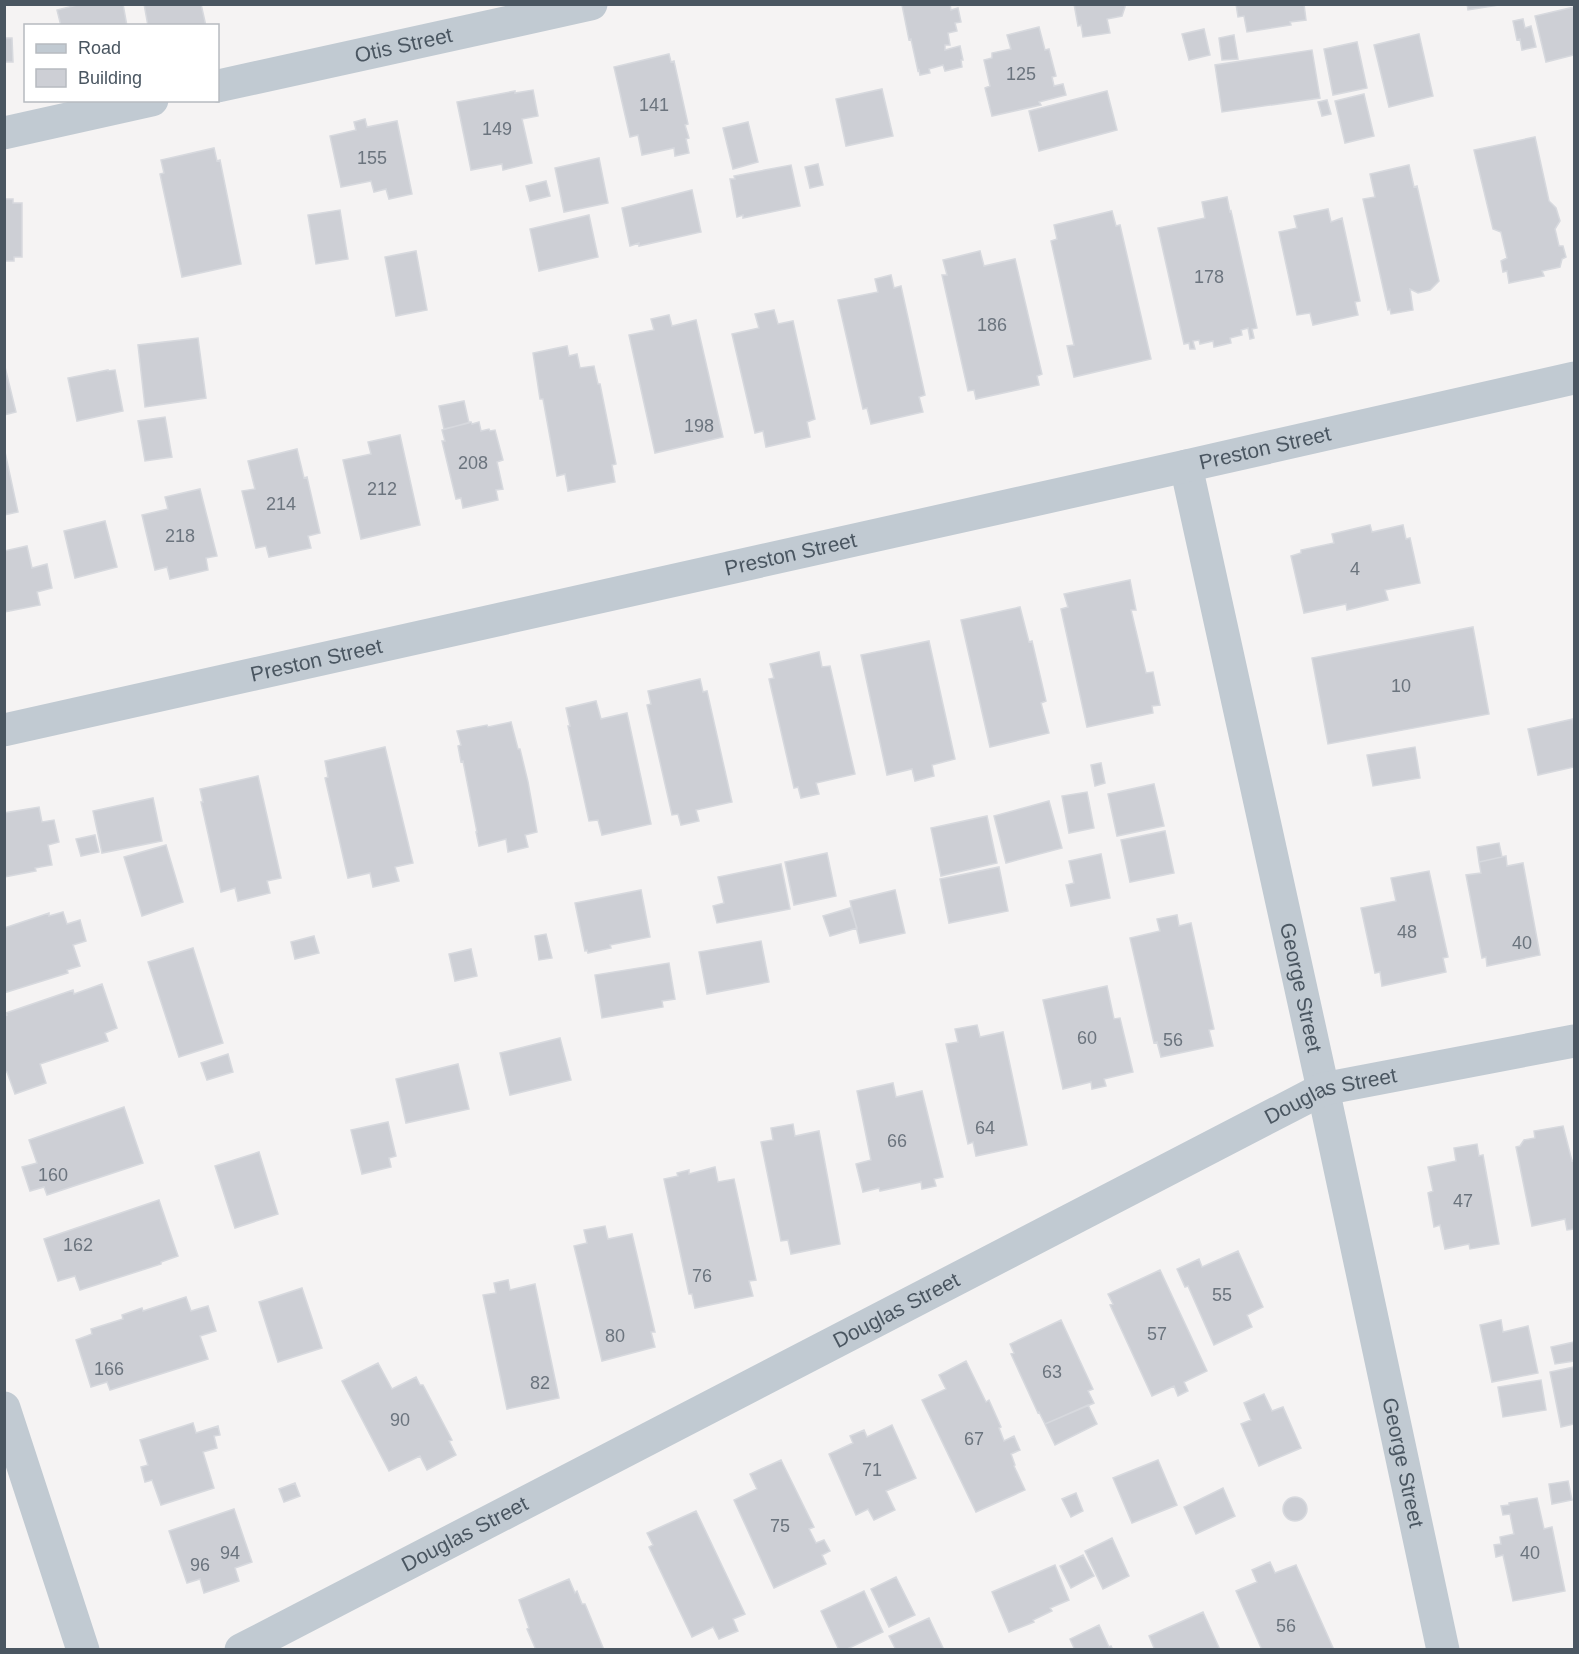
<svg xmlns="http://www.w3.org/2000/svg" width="1579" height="1654" font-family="Helvetica,sans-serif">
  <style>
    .building { fill: #cdcfd5; stroke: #d7d9de; stroke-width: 1.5 }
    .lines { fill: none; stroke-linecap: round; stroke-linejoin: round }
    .minor { stroke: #c1cad2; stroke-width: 33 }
    .labels { text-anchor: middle; stroke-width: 5; stroke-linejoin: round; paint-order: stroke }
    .number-label { font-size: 18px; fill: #6b747e }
    .street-label { font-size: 21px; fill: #4a5661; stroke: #fff }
  </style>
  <rect width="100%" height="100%" fill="#f5f3f3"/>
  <path class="building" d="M81,4H123L127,26H61L57,10Z
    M144,4H201L206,26H148Z
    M950,4L951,10L958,8L961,22L955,23L957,31L948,33L950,45H945V50L960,46L963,60H961L962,67L945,71L943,65L929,69L930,73L920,75L919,70L918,71L911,39L909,40L902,5Z
    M1074,4H1125V7L1122,16L1107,19L1110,33L1083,37L1081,25L1078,26Z
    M1236,4H1304L1306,20L1290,22L1291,25L1247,32L1244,16L1238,17Z
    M1467,4H1505L1468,10Z
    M1574,7V55L1546,62L1535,16Z
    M1523,19L1525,28L1531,26L1536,47L1522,50L1520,39L1517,40L1513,21Z
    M1039,27L1045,50L1049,49L1056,76L1052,77L1054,86L1063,84L1066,95L1039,102L1041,105L992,116L985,88L990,86L984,60L992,58V53L1011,49L1007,35Z
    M1204,29L1210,55L1189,60L1182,34Z
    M1419,34L1433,96L1389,107L1374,45Z
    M1234,35L1238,59L1222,60L1219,38Z
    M4,38H12L13,62H4Z
    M1357,42L1367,88L1333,95L1324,49Z
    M1312,50L1320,98L1222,112L1215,65Z
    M669,54L671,62L674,61L688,124L685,125L689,138L686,139L689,153L675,156L674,148L642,155L638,135L630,137L614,67Z
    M882,89L893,136L846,146L836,99Z
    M533,90L538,116L522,119L532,163L503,170L502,164L471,170L457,102L515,91V93Z
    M1107,91L1117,130L1039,151L1029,111Z
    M1364,94L1374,136L1345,143L1335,101Z
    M1327,100L1331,114L1322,116L1318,102Z
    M365,119L367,127L397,121L412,194L389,199L386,189L374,192L371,181L341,187L330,136L356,130L354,122Z
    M748,122L758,162L733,169L723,128Z
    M1535,137L1549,201L1556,208L1560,221L1555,229L1559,246H1563L1566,257L1562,259L1560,267L1542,271L1544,276L1509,283L1507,271L1503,272L1501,261L1507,258L1501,232L1493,229L1474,150Z
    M214,148L217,161L220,160L241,264L182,277L160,174L164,173L161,160Z
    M599,158L608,203L564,212L555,168Z
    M818,164L823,185L810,188L805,167Z
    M791,165L800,206L743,218V215L737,217L730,179H735L734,176Z
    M1409,165L1414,187L1417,186L1439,281L1430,290L1418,293L1410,289L1413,310L1391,314L1390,309L1388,310L1363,199L1375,197L1370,174Z
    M546,181L550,196L530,201L526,186Z
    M692,190L701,232L639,246V243L630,246L622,208Z
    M1227,197L1230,212L1231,211L1257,328L1252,329L1254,338L1250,339L1248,328L1241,330L1242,335L1230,338L1231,343L1214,347L1213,341L1200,344L1199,340L1193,341L1195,349H1190L1189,343L1184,344L1158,228L1205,218L1202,202Z
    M4,199H13V203H22V257H14V261H4Z
    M1328,209L1331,222L1342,218L1360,301L1355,302L1358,315L1313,325L1310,313L1297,315L1279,232L1297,228L1294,216Z
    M340,210L348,259L316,264L308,215Z
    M1112,211L1116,226L1120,225L1151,359L1074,377L1067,346L1074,345L1051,241L1057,239L1054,225Z
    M589,215L598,257L539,271L530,229Z
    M416,251L427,310L396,316L385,257Z
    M980,251L984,266L1015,259L1042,374L1037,376L1039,385L976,399L974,390L968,391L942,275H947L943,260Z
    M891,275L894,288L901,286L925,395L919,397L923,412L871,424L867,408L863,409L838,300L878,292L875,279Z
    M774,310L778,324L793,321L815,419L807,422L810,437L766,447L763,431L755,433L732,334L759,328L755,314Z
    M669,315L672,326L696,320L723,437L655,453L629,335L654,330L651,319Z
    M198,338L206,398L145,407L138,345Z
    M567,346L569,356L577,354L580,368L594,366L598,384H600L616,464L612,465L615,482L568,491L565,474L557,476L543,399H540L533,353Z
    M4,363L16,412L4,415Z
    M108,370V371L115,370L123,411L77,421L68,378Z
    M464,401L469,423L444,429L439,406Z
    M165,417L172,457L145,461L138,421Z
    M471,422L472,424L479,422L481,431L489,429L490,431L495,430L503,460L497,462L503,489L496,490L498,500L463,508L461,498L456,499L442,441H445L442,430Z
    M400,435L420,525L361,539L343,460L371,454L368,442Z
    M297,449L304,478L307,477L320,533L308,536L311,548L269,557L266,546L256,548L242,491L255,489L248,461Z
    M5,452L18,512L4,515V452Z
    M200,489L217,556L206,558L208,570L170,579L167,567L155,570L142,515L168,509L165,497Z
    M105,521L117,567L75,578L64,531Z
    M1370,525L1372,532L1403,525L1406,539L1410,538L1420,583L1385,590L1388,600L1347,610L1346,604L1304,613L1291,556L1301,553V550L1334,543L1332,534Z
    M27,546L32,568L47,564L52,588L37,592L40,605L4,612V551Z
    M1130,580L1136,610H1131L1146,673L1153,672L1160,705L1152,706L1153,713L1087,727L1061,609L1068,607L1064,594Z
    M1020,607L1029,642L1032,641L1046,701L1041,703L1049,733L990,747L961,620Z
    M1473,627L1489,714L1328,744L1312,658Z
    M929,641L955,759L932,765L934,776L915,781L912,769L887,775L861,655Z
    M819,652L822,667L830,666L855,774L816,783L819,794L801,798L798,787L794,788L769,679L774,678L770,664Z
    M700,679L703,692L707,691L732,802L696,810L699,821L681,825L678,814L672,815L647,705L651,704L648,691Z
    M596,701L601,719L627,713L651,824L602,835L598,820L589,821L568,726H570L566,708Z
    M1573,719L1574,728V767L1538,775L1528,729Z
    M511,722L518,749H520L528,782L537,832L525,835L528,847L508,852L506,839L479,846L476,832H477L463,761L461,762L458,746L461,745L457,731L487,725L488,727Z
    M385,747L413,863L395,867L399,881L373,887L370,873L348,878L325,778L328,777L325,761Z
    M1415,747L1420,778L1373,786L1367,755Z
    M1101,763L1105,783L1095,786L1091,765Z
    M258,776L281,878L267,881L270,893L238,901L235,888L221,892L201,802H203L200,789Z
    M1154,784L1164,826L1117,836L1108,794Z
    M1087,792L1094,828L1069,833L1062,796Z
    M153,798L162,841L102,853L93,811Z
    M1049,801L1062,848L1006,863L994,816Z
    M39,807L42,822L54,820L59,842L48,845L52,865L35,868L36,871L4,877V813Z
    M987,816L997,863L941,876L931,828Z
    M1165,831L1174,873L1130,882L1121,840Z
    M95,835L99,852L81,856L76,839Z
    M1499,843L1502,857L1479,862L1477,847Z
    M166,845L183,902L142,916L124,857Z
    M827,853L836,896L794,905L785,862Z
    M1101,854L1110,898L1071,906L1066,885L1074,883L1069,861Z
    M1506,856L1507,866L1523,863L1540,955L1487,966L1486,957L1482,958L1466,875L1481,873L1479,862Z
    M781,864L790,909L717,923L713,906L724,903L718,877Z
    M999,867L1008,911L949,923L940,879Z
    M1429,871L1448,957L1443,958L1446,972L1382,986L1380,972L1375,973L1361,908L1396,901L1391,878Z
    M641,890L650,937L610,945L611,948L588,953L587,950L585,951L575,903Z
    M895,890L905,933L860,943L850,901Z
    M850,908L857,928L830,936L823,916Z
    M63,912L67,924L80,920L86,941L73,945L80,966L67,970L68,973L4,993V928L49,913V916Z
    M1177,915L1179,926L1191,923L1214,1029L1209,1030L1213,1046L1161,1057L1157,1042L1154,1043L1130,938L1160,931L1157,919Z
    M546,934L552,958L539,960L535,936Z
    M314,936L319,953L295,959L291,942Z
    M761,941L769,982L707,994L699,952Z
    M193,948L223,1043L179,1057L148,962Z
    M471,949L477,976L455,981L449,954Z
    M669,963L675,999L662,1001L663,1007L602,1018L595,975Z
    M102,984L117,1028L105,1033L108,1041L40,1064L46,1083L15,1094L7,1072H4V1016L7,1015L6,1013L73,990L74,994Z
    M1107,986L1114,1019L1120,1018L1133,1072L1104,1079L1106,1086L1092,1089L1091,1082L1063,1089L1043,1000Z
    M977,1025L980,1037L1003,1032L1027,1145L976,1156L973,1142L968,1144L946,1044L958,1042L955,1029Z
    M560,1038L571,1080L510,1095L500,1053Z
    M228,1054L233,1072L207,1080L201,1063Z
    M458,1064L469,1109L406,1123L396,1079Z
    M893,1083L896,1097L922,1091L943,1177L934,1179L936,1186L922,1189L921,1182L880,1191L879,1188L863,1192L856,1164L871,1160L857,1091Z
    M124,1107L143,1163L47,1195L44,1187L30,1191L22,1167L37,1163L29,1140Z
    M388,1122L396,1156L389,1158L391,1167L362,1174L351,1130Z
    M793,1124L795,1136L819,1131L840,1244L791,1254L788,1240L781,1241L761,1142L773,1140L771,1128Z
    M1563,1126L1572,1161L1574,1160V1229L1567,1230L1565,1219L1532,1226L1516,1147L1520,1146L1524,1140L1535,1138L1534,1131Z
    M1477,1144L1479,1156L1483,1155L1499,1244L1470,1249L1469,1244L1445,1249L1440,1225L1434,1227L1428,1193L1433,1191L1428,1167L1456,1161L1454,1148Z
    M259,1152L278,1214L235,1228L215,1166Z
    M715,1167L718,1182L734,1179L756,1280L749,1281L753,1296L695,1308L692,1294H689L664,1179L678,1176L677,1173L689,1170V1174Z
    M159,1200L178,1256L161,1262V1264L80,1290L75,1276L58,1281L44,1239Z
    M605,1226L608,1239L632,1234L655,1332H651L655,1347L602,1361L574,1246L587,1243L584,1230Z
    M1238,1251L1263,1307L1247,1315L1252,1327L1214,1345L1188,1286L1185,1287L1177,1269L1199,1259L1202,1267Z
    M1160,1270L1207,1371L1184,1382L1188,1391L1178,1396L1174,1386L1152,1396L1110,1305L1113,1304L1108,1294Z
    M508,1280L510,1290L535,1284L559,1398L507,1409L483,1295L496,1293L494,1283Z
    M302,1288L322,1348L278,1362L259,1302Z
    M186,1297L191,1311L208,1306L216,1331L200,1336L208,1359L110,1390L107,1382L91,1387L76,1340L92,1334L91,1329L123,1319L122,1315L142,1308L143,1311Z
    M1061,1320L1093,1389L1088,1391L1094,1403L1045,1424L1039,1412L1038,1413L1011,1354L1014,1353L1010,1344Z
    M1501,1320L1503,1332L1528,1326L1538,1373L1492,1382L1480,1325Z
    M1574,1342V1361L1555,1364L1551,1347Z
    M966,1361L986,1402L989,1400L1001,1427L999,1428L1004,1441L1014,1436L1020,1450L1011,1454L1015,1465L1014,1466L1025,1490L976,1512L922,1400L946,1389L939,1375Z
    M378,1363L392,1389L416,1377L420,1385H423L452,1440L449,1441L456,1455L427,1470L420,1456L389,1471L342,1381Z
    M1574,1367V1424L1561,1427L1550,1372Z
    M1541,1380L1546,1410L1503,1417L1498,1387Z
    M1264,1394L1272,1411L1283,1407L1301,1448L1259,1466L1241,1424L1251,1420L1244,1403Z
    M1088,1405L1097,1424L1055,1445L1045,1424Z
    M193,1423L196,1433L218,1426L220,1435L214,1436L217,1448L203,1452L214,1488L161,1505L152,1480L145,1482L141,1467L148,1465L140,1440Z
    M892,1425L916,1478L886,1491L895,1510L874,1520L868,1509L856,1515L829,1454L853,1443L850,1436L864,1430L867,1437Z
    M781,1460L814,1527L809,1529L816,1543L824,1540L830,1551L822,1555L826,1564L774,1588L734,1500L757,1489L750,1474Z
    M1158,1460L1177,1505L1132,1523L1113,1478Z
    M1568,1481L1572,1500L1552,1504L1549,1484Z
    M295,1483L300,1496L284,1502L279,1489Z
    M1223,1488L1235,1516L1196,1534L1184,1507Z
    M1076,1493L1083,1511L1071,1517L1062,1499Z
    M1283 1509a12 12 0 1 1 24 0a12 12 0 1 1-24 0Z
    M1537,1498L1544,1529L1552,1527L1565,1591L1513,1601L1503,1555L1496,1557L1494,1545L1501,1544L1500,1537L1514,1534L1510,1514L1503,1515L1501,1506L1509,1505V1503Z
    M234,1509L252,1562L235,1568L239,1581L204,1593L200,1579L187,1583L169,1531Z
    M696,1511L745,1614L733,1619L738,1631L719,1639L713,1627L692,1637L649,1547L653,1545L647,1533Z
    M1112,1538L1129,1576L1103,1589L1085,1551Z
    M1083,1555L1094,1576L1071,1588L1060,1566Z
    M1270,1562L1275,1573L1296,1565L1334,1650H1262L1236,1591L1257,1582L1252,1570Z
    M1055,1565L1069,1600L1050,1608L1052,1611L1033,1620L1034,1622L1009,1632L992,1592Z
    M896,1577L915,1615L889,1627L871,1589Z
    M569,1579L575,1593L577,1591L582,1604H585L604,1650H536L527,1629L529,1628L519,1600Z
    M864,1591L883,1632L845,1650H839L821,1611Z
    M1203,1612L1220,1650H1151L1154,1648L1149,1636Z
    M929,1618L944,1650H896L889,1636Z
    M1099,1625L1109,1647L1111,1646L1113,1650H1071L1074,1648L1070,1639Z"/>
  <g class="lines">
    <g class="minor">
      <path id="s1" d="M218,86L591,4"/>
      <path d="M4,133L152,100"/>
      <path id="s2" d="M1186,466L1323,1089L1443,1650"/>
      <path id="s3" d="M4,730L1186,466L1574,378"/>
      <path d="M4,1408L83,1650"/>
      <path id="s4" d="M241,1650L1323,1089L1574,1041"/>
    </g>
  </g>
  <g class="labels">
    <g class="number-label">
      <text x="1021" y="80">125</text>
      <text x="654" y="111">141</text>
      <text x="497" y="135">149</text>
      <text x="372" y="164">155</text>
      <text x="1209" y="283">178</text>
      <text x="992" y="331">186</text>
      <text x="699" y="432">198</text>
      <text x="473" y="469">208</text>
      <text x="382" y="495">212</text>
      <text x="281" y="510">214</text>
      <text x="180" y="542">218</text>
      <text x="1355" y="575">4</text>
      <text x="1401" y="692">10</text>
      <text x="1407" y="938">48</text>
      <text x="1522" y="949">40</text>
      <text x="1087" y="1044">60</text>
      <text x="1173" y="1046">56</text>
      <text x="985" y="1134">64</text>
      <text x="897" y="1147">66</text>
      <text x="53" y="1181">160</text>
      <text x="1463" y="1207">47</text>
      <text x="78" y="1251">162</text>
      <text x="702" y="1282">76</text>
      <text x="1222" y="1301">55</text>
      <text x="1157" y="1340">57</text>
      <text x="615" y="1342">80</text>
      <text x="109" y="1375">166</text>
      <text x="1052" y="1378">63</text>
      <text x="540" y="1389">82</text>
      <text x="400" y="1426">90</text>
      <text x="974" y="1445">67</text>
      <text x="872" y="1476">71</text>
      <text x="780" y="1532">75</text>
      <text x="230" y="1559">94</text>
      <text x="1530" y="1559">40</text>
      <text x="200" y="1571">96</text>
      <text x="1286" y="1632">56</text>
    </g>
    <g class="street-label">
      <text dy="7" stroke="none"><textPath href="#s1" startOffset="190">Otis Street</textPath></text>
      <text dy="7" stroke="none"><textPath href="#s3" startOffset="1292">Preston Street</textPath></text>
      <text dy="7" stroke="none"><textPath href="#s3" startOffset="806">Preston Street</textPath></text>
      <text dy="7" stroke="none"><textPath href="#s3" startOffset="320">Preston Street</textPath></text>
      <text dy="7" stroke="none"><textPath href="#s2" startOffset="534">George Street</textPath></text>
      <text dy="7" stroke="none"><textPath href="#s4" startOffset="1224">Douglas Street</textPath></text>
      <text dy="7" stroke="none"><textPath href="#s4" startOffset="738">Douglas Street</textPath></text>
      <text dy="7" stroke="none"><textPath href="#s2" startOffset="1020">George Street</textPath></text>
      <text dy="7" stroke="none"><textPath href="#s4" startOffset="252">Douglas Street</textPath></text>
    </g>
  </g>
  <rect width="1579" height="1654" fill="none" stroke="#4a5661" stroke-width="12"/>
  <rect x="24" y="24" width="195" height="78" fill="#ffffff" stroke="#b7bbc0" stroke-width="1.5"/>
  <rect x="36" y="44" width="30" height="9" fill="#c1cad2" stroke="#b7bbc0" stroke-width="1.5"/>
  <text x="78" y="54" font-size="18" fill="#4a5661">Road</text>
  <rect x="36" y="69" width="30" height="18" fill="#cdcfd5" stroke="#b7bbc0" stroke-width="1.5"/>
  <text x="78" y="84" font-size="18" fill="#4a5661">Building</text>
</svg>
